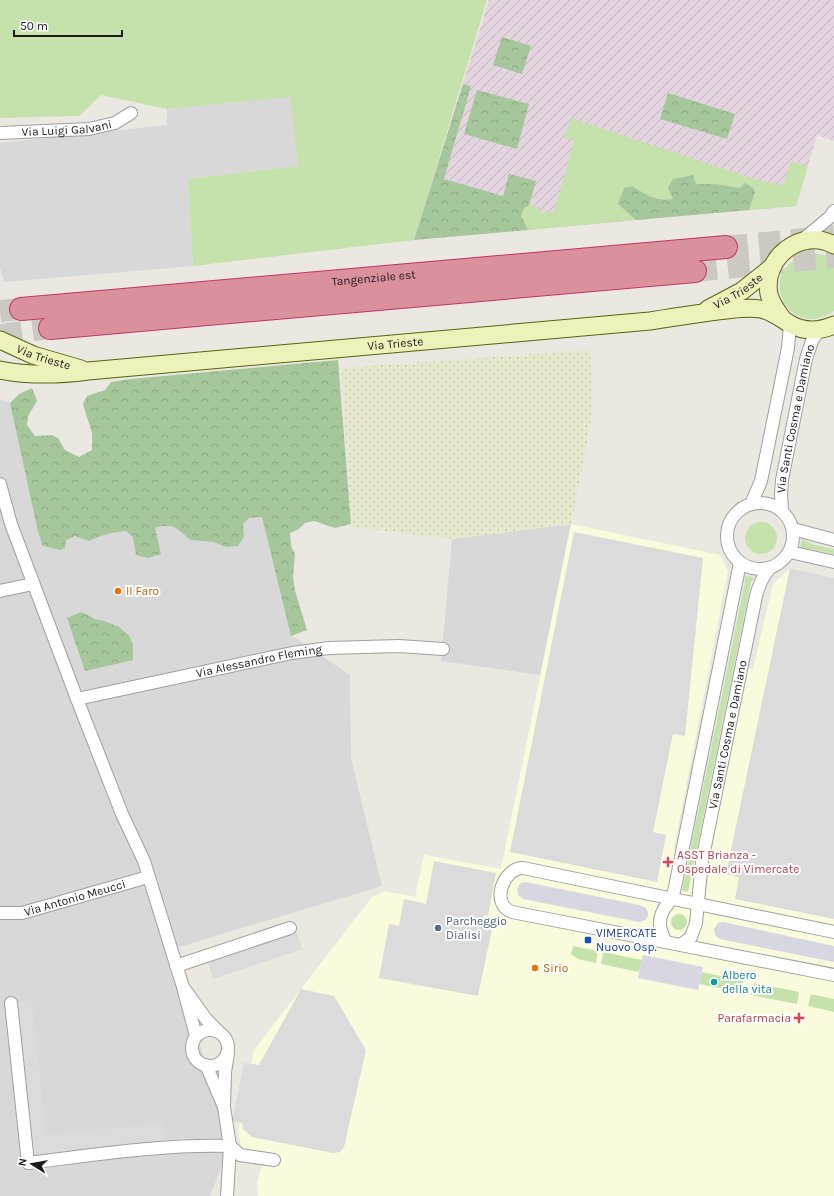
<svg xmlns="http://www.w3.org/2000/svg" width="834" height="1196" font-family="Karla,sans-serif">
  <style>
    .residential { fill: #d9d8d8 }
    .industrial { fill: url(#industrial-furrows) }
    .education { fill: #fafbdc }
    .farmland { fill: url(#farmland-dots) }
    .grass { fill: #c5e1ac }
    .forest { fill: url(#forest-crowns) }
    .parking { fill: #dbdbdb }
    .plaza { fill: #d7d6e1 }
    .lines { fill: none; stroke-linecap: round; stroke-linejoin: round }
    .highway-tunnel { stroke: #ccc9c4; stroke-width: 22; stroke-dasharray: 22 11; stroke-linecap: butt }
    .street-casing { stroke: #9f9f9f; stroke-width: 14 }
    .secondary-casing { stroke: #586410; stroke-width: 19 }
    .highway-casing { stroke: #c13762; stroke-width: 24 }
    .street { stroke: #fff; stroke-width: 12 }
    .secondary { stroke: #edf1ba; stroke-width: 17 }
    .highway { stroke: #db919d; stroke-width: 22 }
    .food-dot { fill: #e8710a; stroke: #fff; stroke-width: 1.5 }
    .health-dot { fill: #e0444e; stroke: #fff; stroke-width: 1.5 }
    .service-dot { fill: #5c6f8a; stroke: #fff; stroke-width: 1.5 }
    .transit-dot { fill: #1a4fb4; stroke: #fff; stroke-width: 1.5 }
    .culture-dot { fill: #0f9aa8; stroke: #fff; stroke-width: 1.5 }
    .labels { text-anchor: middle; stroke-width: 4; stroke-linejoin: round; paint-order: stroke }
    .street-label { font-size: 12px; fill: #1b1b1b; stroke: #fff }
    .food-label { font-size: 12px; fill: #c56008; stroke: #fff; text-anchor: start }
    .health-label { font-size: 12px; fill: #be3a42; stroke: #fff; text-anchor: start }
    .service-label { font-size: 12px; fill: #4e5e75; stroke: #fff; text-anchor: start }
    .transit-label { font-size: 12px; fill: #164399; stroke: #fff; text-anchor: start }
    .culture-label { font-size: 12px; fill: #0d838f; stroke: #fff; text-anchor: start }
  </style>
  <defs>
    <pattern id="industrial-furrows" width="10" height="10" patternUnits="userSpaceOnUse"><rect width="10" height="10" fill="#e4d4e0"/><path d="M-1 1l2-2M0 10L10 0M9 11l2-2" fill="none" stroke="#c3b5c0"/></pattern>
    <pattern id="farmland-dots" width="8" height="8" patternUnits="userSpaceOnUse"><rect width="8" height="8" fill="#e6e9ce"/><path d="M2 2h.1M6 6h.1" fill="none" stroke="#c5c7b0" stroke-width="1.8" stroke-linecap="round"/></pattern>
    <pattern id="forest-crowns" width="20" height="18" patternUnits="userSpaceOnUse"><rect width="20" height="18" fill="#a6c69b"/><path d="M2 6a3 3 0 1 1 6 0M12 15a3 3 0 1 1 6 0" fill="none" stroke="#8eaa85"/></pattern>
  </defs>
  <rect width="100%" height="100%" fill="#ebe8e2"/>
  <path class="residential" d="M290,96L298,166L188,179L193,266L4,282L0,268V143L167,125V109Z
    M0,399L10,403L38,532L256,492L291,635L350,675L351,758L382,886L172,949L230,1146L210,1196H0Z
    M571,524L540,675L441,661L452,539Z"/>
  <path class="industrial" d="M489,0H834V141L817,135L796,206L414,240Z"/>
  <path class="education" d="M571,524L720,555L728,571L674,848L696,854L735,665L753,669L773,584L790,568L834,578V1196H258L257,1184L264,1155L242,1150L238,1132L254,1050L372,897L384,891L415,897L424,855L501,869Z"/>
  <path class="farmland" d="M590,350L593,410L571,524L452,539L351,527L341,368Z"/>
  <path class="grass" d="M0,0H487L414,240L193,266L188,179L298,166L290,97L167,109L101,95L79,116L0,118Z
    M571,118L758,180L783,185L791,161L808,166L796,206L749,210L755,192L753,188L745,183L741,188L715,184H696L693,175L668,187L674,199C662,201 655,200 645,194L618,204L636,220L528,230L521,216L524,208L529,205L540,208L539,212L544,214L546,210L554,212L574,141L564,138Z
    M813,253L825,255L834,261V311C787,344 750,264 813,253Z
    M745 538a16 16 0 1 1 32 0a16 16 0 1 1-32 0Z
    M802,539L814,545L834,549V554L811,549H800Z
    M745,576L754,577L751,582L688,892L682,891L745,582Z
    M671 922a8 8 0 1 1 16 0a8 8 0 1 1-16 0Z
    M573,946L598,951L596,963L578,959L571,954Z
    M603,952L642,960L639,972L601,964Z
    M702,972L743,981L740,992L699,984Z
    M754,983L799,992L797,1004L751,995Z
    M811,994L834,999V1012L808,1006Z"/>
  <path class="forest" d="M502,37L531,46L522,74L493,65Z
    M463,84L471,86L444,179L503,196L509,174L536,181L529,205L524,208L521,216L528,230L414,240Z
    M477,90L529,104L517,149L464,134Z
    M668,93L735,114L727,139L660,119Z
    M693,175L696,184H715L740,188L745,183L753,188L755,192L749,210L636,220L618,204L624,188L632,186C647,195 655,202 673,199L668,187L673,179Z
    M338,360L351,524L335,528L314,521L305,523L299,529L290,533L291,546L295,554L293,577L295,591L307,630L291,636L262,517L249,518L243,524L244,537L238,546L226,547L214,542L190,540C178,528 172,522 155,528L161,554L148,558L136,555L133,537L126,531C112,532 101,535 89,541L75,536L66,540L65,548L60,550L43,546L38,532L10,403L19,394L32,388L37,401L28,416L27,425L35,436L52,435L58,438L65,450L79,457L92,450V433L83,404L87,396L105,390L111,382L131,379Z
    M81,612L90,616L94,619L104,621L119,627L130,637L133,646V660L85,671L67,618Z"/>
  <path class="parking" d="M574,532L703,558L685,736L673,734L653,832L666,835L657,882L510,852Z
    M790,568L834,578V919L735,899L739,877L726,874Z
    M434,861L496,873L488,916L484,915L482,926L492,929L478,996L379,978L389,924L399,926L404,899L426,904Z
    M295,927L302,949L213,979L206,956Z
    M301,989L334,996L366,1050L344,1147L340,1152L333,1153L252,1137L243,1129L242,1123L232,1121L244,1063L259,1065Z
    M32,1001L46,1135L163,1123L165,1148L28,1163L11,1003Z"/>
  <path class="plaza" d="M526,882L639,905L646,908L648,913V916L645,920L639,922L523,899L518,895L517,889L521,883Z
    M723,922L834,946V962L720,939L715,935L714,929L718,923Z
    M643,955L703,967L698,990L638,978Z"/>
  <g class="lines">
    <path class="highway-tunnel" d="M726,247L834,236
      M695,271L834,257
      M0,311L21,309
      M0,335L50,328"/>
    <g class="street-casing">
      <g id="street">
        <path id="s1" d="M0,133L89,129L115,123L131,113"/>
        <path d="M801,241L830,217L834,211"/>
        <path d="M0,484L11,524L77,699L122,814L144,861L183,987"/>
        <circle cx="760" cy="536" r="33"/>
        <path d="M751,504L761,481L788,348L790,324"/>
        <path id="s2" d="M782,510L781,494L782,480L806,359L812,341L819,330"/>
        <path d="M793,529L834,540"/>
        <path d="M790,552L834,562"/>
        <path d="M0,591L33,584"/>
        <path id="s3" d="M77,699L292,653L329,648L399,646L443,649"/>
        <path id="s4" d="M0,913H22L148,877"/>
        <path d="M834,932L523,868C503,868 490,904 512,912L834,975"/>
        <path d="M666,942C660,931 657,921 664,909C666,906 669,903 671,899C673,896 674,891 675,887L740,563"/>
        <path id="s5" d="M681,945L691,937L696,923L702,861L756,596C759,585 762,577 769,569"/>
        <path d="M176,966L290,928"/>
        <path d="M11,1003L28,1163C93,1155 164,1144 230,1146L240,1155L274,1160"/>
        <circle cx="210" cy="1048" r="18"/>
        <path d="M196,1036L183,987L206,1019L218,1031"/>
        <path d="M206,1065L224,1107L225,1072L228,1053"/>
        <path d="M224,1107L230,1146L227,1196"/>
      </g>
    </g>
    <g class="secondary-casing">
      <g id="secondary">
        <path id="s6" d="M708,309L742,291L772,267"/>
        <path d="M782,318C777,311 771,303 769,294C762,258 801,227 834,245"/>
        <path id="s7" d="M0,340L33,355L81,369"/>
        <path id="s8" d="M0,370C30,376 58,375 88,371L650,321C675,317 700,313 726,310C737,309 749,307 760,309C772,311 780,318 790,324C804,332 820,331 834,325"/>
      </g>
    </g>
    <g class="highway-casing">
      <g id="highway">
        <path id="s9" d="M21,309L726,247"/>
        <path d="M50,328L695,271"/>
      </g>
    </g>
    <use href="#street" class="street"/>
    <use href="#secondary" class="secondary"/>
    <use href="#highway" class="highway"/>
  </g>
  <g class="food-dot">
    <circle cx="118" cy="591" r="4"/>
    <circle cx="535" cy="968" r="4"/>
  </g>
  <g class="health-dot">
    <path d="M666 856h4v4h4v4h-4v4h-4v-4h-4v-4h4z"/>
    <path d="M797 1012h4v4h4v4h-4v4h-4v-4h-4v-4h4z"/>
  </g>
  <circle class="service-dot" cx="438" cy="928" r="4"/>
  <rect class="transit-dot" x="584" y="936" width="8" height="8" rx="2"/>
  <circle class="culture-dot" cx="714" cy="982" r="4"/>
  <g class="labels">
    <g class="street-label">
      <text dy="4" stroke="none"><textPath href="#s1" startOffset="67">Via Luigi Galvani</textPath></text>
      <text dy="4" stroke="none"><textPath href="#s9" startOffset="354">Tangenziale est</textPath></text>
      <text dy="4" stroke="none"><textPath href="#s6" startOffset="35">Via Trieste</textPath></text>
      <text dy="4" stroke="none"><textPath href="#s8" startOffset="397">Via Trieste</textPath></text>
      <text dy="4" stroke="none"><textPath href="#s7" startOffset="47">Via Trieste</textPath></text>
      <text dy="4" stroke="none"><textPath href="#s2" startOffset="93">Via Santi Cosma e Damiano</textPath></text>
      <text dy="4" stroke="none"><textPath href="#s3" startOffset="186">Via Alessandro Fleming</textPath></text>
      <text dy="4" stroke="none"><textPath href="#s5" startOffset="219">Via Santi Cosma e Damiano</textPath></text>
      <text dy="4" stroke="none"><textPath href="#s4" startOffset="77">Via Antonio Meucci</textPath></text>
    </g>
    <g class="food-label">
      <text x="126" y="595">Il Faro</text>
      <text x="543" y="972">Sirio</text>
    </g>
    <g class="health-label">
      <text x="677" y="859">ASST Brianza -<tspan x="677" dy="14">Ospedale di Vimercate</tspan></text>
      <text x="791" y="1022" text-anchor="end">Parafarmacia</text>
    </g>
    <g class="service-label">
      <text x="446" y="925">Parcheggio<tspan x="446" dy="14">Dialisi</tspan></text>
    </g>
    <g class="transit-label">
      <text x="596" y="937">VIMERCATE<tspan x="596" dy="14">Nuovo Osp.</tspan></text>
    </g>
    <g class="culture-label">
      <text x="722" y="979">Albero<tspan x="722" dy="14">della vita</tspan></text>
    </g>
  </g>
  <g transform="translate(32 1164) rotate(281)" stroke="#ffffff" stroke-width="3" paint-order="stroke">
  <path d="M0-3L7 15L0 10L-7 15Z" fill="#1b1b1b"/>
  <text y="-6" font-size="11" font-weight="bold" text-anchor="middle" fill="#1b1b1b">N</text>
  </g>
  <path d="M14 30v6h108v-6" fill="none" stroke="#1b1b1b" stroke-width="2"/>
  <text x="20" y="30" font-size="12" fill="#1b1b1b" stroke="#ffffff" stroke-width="3" paint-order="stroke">50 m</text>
</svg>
